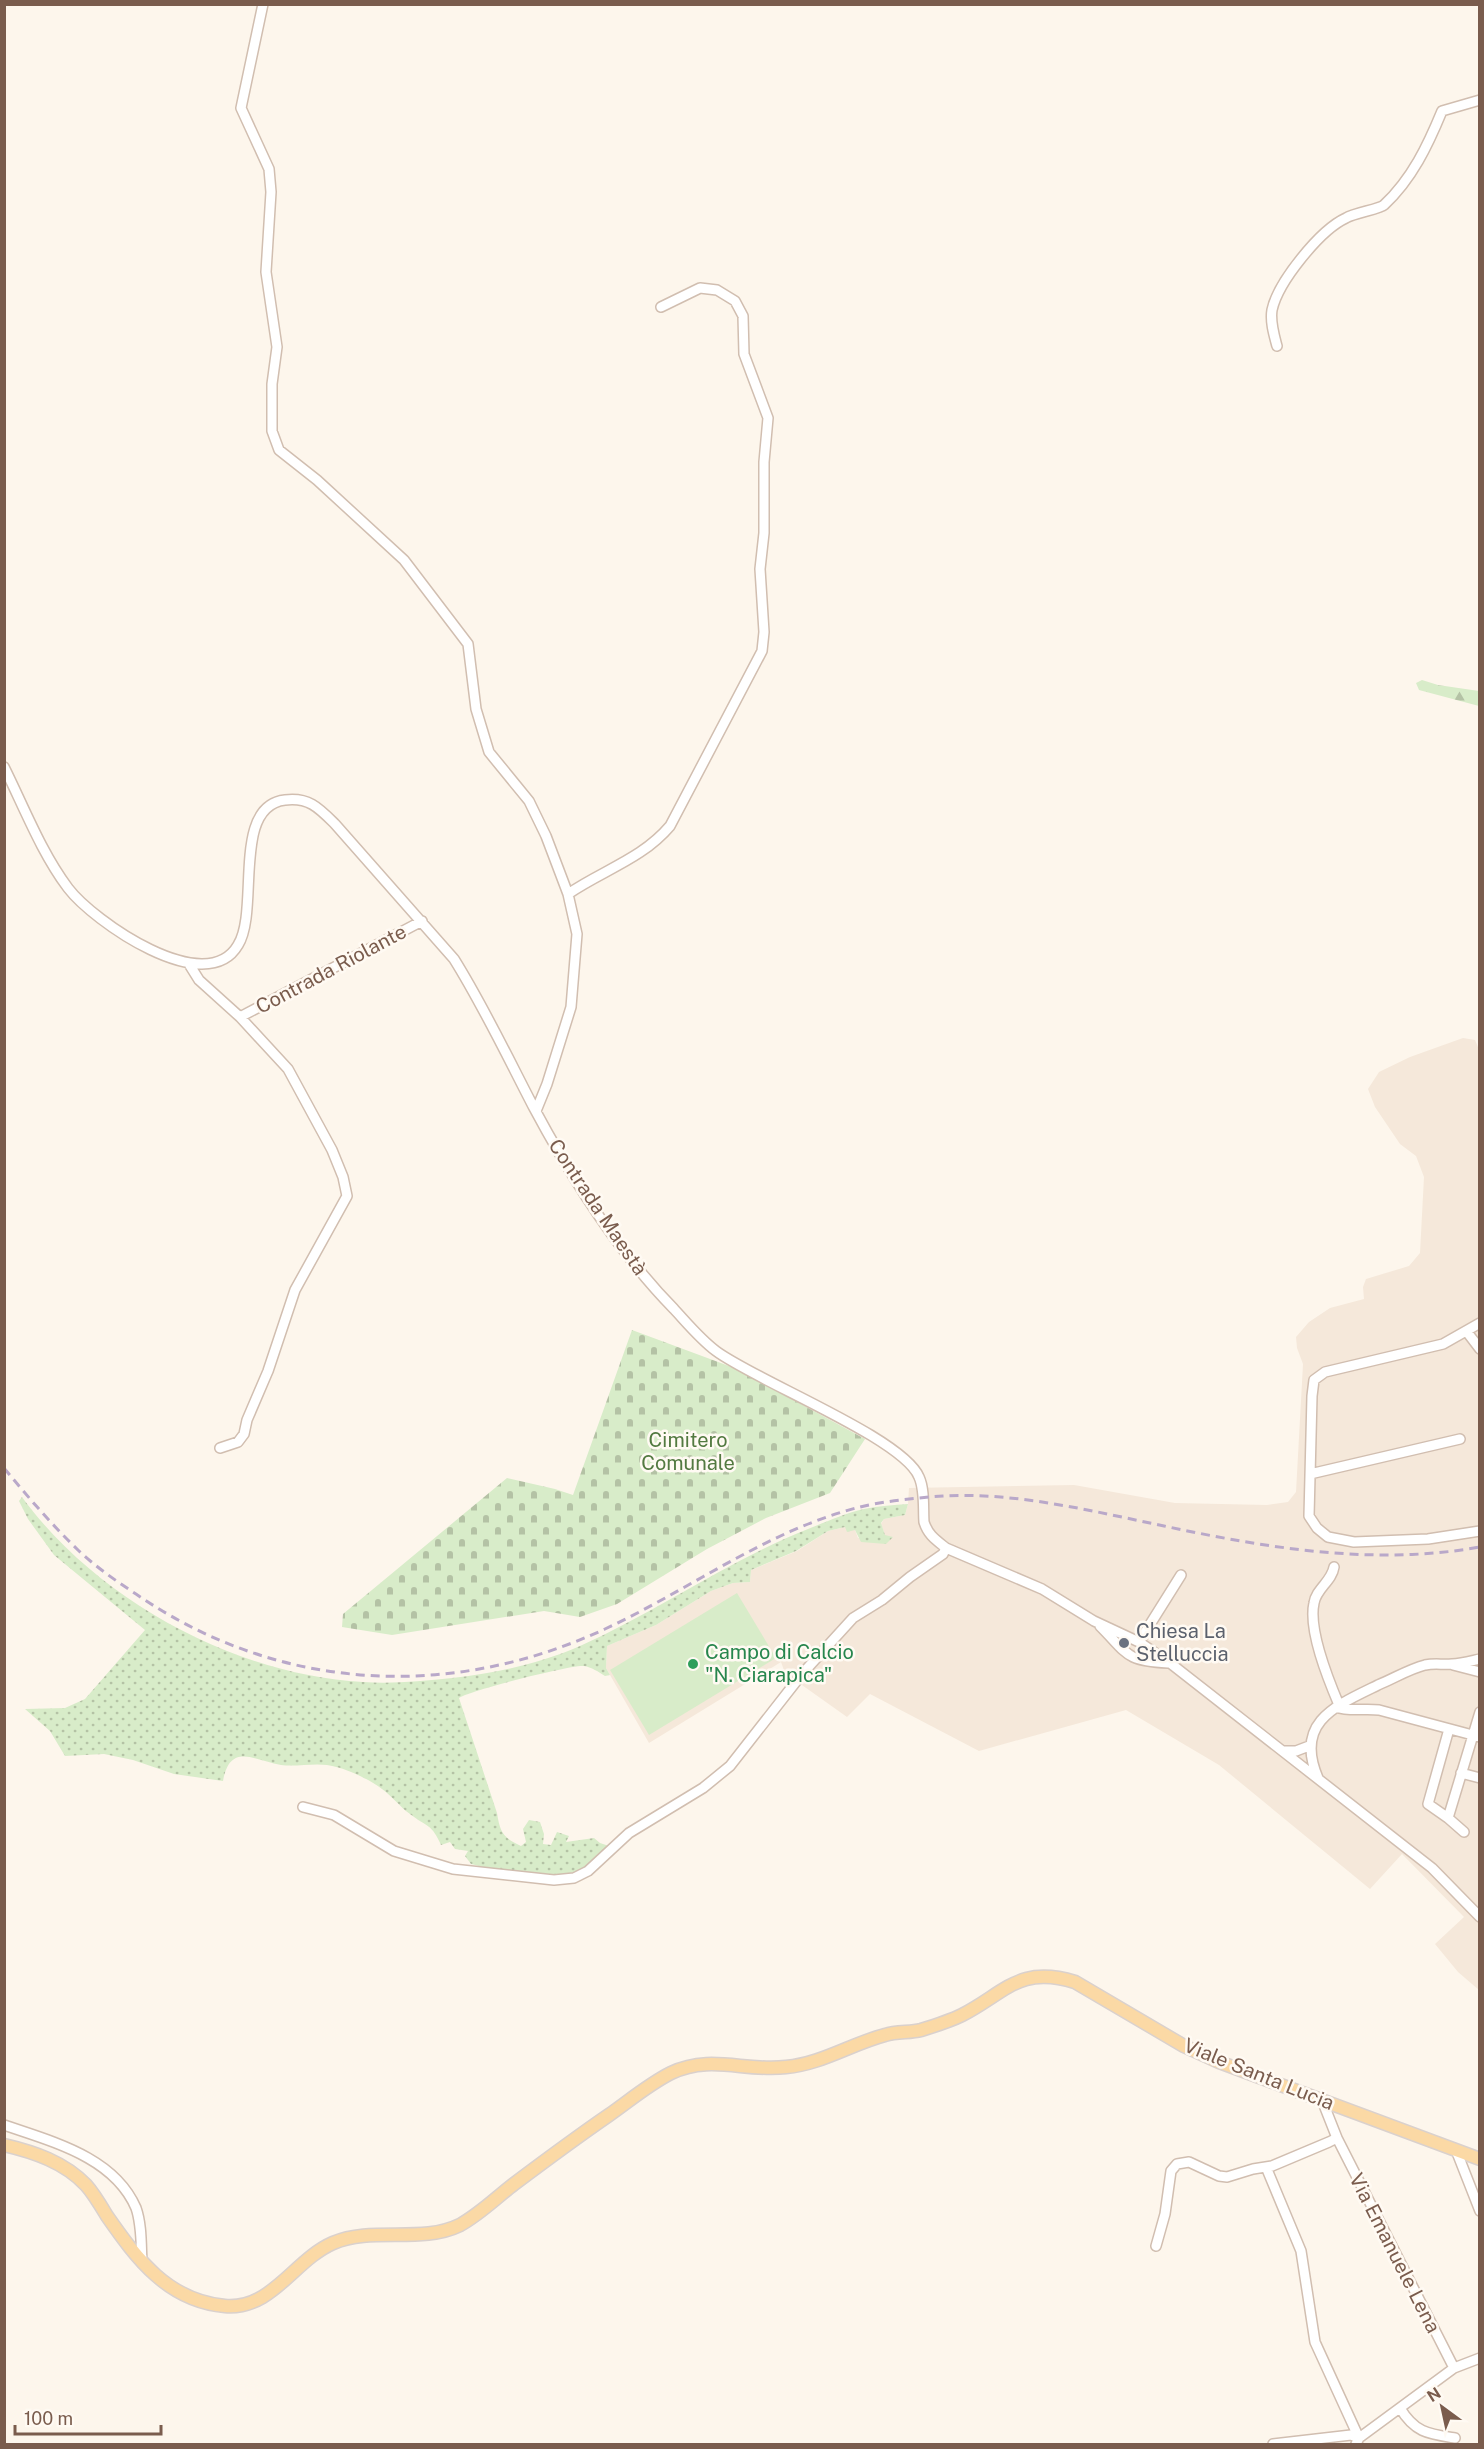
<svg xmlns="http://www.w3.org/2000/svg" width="1484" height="2449" font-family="'Public Sans',sans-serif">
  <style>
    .residential { fill: #f5e8da }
    .grass { fill: url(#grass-dots) }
    .forest { fill: url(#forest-firs) }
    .cemetery { fill: url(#cemetery-stones) }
    .garden { fill: #d8ecc9 }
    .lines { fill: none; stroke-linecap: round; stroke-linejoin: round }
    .minor-casing { stroke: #d1beb0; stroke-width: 12 }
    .major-casing { stroke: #dad1cd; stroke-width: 15 }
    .minor { stroke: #fff; stroke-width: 9 }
    .major { stroke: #fbd9a5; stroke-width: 12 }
    .rail { stroke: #b9a8c9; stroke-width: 3; stroke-dasharray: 9 6; stroke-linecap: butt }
    .worship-dot { fill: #6b7280; stroke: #fffaf3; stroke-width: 2 }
    .leisure-dot { fill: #2e9e5b; stroke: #fffaf3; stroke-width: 2 }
    .labels { text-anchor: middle; stroke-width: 5; stroke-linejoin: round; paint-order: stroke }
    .street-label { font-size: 20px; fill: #7a5c4d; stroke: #fffaf3 }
    .park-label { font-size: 20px; fill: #537a41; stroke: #fffaf3 }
    .worship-label { font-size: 20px; fill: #5b616d; stroke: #fffaf3; text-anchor: start }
    .leisure-label { font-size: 20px; fill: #27864d; stroke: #fffaf3; text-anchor: start }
  </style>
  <defs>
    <pattern id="grass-dots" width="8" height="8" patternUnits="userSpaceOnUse" patternTransform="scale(1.5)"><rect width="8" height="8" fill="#d8ecc9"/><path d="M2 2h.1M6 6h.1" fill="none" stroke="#b4c2a5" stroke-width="1.8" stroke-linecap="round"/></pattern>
    <pattern id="forest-firs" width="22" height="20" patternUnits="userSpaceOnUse" patternTransform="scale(1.5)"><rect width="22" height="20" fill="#d8ecc9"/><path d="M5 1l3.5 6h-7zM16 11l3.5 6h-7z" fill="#b4c2a5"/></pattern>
    <pattern id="cemetery-stones" width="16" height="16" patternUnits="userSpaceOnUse" patternTransform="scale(1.5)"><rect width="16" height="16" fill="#d8ecc9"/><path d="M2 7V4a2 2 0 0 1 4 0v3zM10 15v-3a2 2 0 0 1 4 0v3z" fill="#b4c2a5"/></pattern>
  </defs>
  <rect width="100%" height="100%" fill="#fdf6ec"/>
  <path class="residential" d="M1463,1038L1475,1040L1480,1052L1479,1990L1458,1972L1435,1944L1464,1917L1402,1854L1370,1889L1219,1765L1126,1710L979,1751L870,1694L847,1717L785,1673L781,1662L649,1743L606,1668L607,1646L656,1625L711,1591L733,1583L750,1582L751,1570L797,1551L828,1531L845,1527L855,1530L858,1538L885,1535L881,1524L884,1519L905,1515L908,1504L909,1488L1074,1485L1175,1503L1267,1505L1288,1502L1296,1492L1303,1364L1297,1348L1296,1337L1309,1322L1330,1308L1364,1299L1363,1287L1366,1279L1409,1266L1420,1253L1424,1177L1416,1156L1400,1144L1375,1107L1368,1089L1379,1072L1410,1057Z"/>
  <path class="grass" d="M22,1497C97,1600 235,1675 363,1682C393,1684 422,1681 452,1678C496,1673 539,1664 580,1646C658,1611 729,1560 808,1529C826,1522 845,1513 864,1509C879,1506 894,1505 908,1504L905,1515L884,1519L881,1523L885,1535L893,1537L886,1544L861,1542L855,1530L847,1532L845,1527L828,1531L796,1551L751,1570L750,1582L733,1583L711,1591L656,1625L607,1646L606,1668L610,1675L605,1676C599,1672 591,1667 584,1666C573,1664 468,1691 459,1698L497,1813C500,1832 503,1838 521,1846L526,1842L523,1829L529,1820L540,1822L544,1834L543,1844L551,1845L557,1832L569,1836L566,1842L594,1838L600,1843L612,1847C603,1854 593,1865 582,1869C552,1882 501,1872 471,1864L465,1856L468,1851L455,1849L450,1842L441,1845C432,1824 427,1827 410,1814C400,1807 392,1796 382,1789C367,1778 346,1768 327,1765C312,1763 296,1767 281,1765C254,1760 230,1742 223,1781L174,1774L133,1760L104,1754L65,1756L50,1731L25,1709L65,1708L85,1699L145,1630L54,1555L28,1519L19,1501Z"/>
  <path class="forest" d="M1422,680L1438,685L1479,691V706L1419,690L1416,683Z"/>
  <path class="cemetery" d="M632,1330L737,1369L865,1439L830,1493L766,1518L707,1549L617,1604L580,1617L544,1611L392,1635L342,1627L343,1614L507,1478L555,1489L573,1495Z"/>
  <path class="garden" d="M737,1593L776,1658L649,1735L610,1670Z"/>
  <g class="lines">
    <g class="minor-casing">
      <path id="minor" d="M263,4L241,108L269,169L271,192L266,272L277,347L272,384V431L279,450L317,480L404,560L468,644L476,709L489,752L529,801L546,836L568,894L577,934L571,1007L547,1084L536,1111
        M1277,346C1274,335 1270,322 1272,310C1278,282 1320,230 1346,218C1354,213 1380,209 1384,205C1412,179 1428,145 1442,111L1480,100
        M4,767C24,807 41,852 68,888C93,921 206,1000 238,945C260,910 231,806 285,800C309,797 319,808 335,824L454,959C484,1007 508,1058 534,1108C572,1179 617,1251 674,1309C687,1323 700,1339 716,1351C756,1381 903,1438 919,1477C925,1490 923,1509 924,1522C928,1535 936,1540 946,1548L1042,1589L1094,1621L1139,1642L1170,1663L1432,1868L1480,1917
        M568,894C603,870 642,859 670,826L762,651L764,632L760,569L764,533V462L768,418L744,354L743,316L735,301L717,290L700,288L661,307
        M189,964L199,980L240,1017L288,1069L332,1150L343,1177L347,1196L295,1290L268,1371L247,1420L244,1434L238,1442L220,1448
        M240,1017L422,921
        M1480,1323L1443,1344L1325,1372L1314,1380L1312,1396L1309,1516L1317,1528L1328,1537L1354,1542L1428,1539L1480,1531
        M1467,1332L1480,1349
        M1310,1474L1460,1439
        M1334,1567C1332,1581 1316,1589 1314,1603C1308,1630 1328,1679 1339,1705
        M1100,1626C1128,1654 1125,1661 1168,1663
        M1139,1642L1181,1575
        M1453,1665L1480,1672
        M1336,1707C1350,1712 1364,1708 1379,1710L1480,1737
        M1449,1729L1428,1804L1448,1818L1464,1832
        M1284,1751H1296L1309,1746
        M1461,1773L1480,1778
        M1318,1778C1294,1722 1335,1706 1378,1685C1393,1679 1409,1669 1425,1665C1435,1663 1443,1665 1452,1664C1461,1664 1471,1661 1480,1659
        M303,1807L334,1815L394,1851L453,1869L554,1880L574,1878L588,1871L629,1833L703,1788L730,1766L802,1674L853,1618L882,1600L910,1577L943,1554L946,1548
        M1448,1818L1480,1712
        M4,2125C53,2142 114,2157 136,2208C142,2225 141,2246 142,2263
        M1337,2138L1454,2368
        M1456,2150L1480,2211
        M1266,2167L1301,2251L1315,2342L1359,2438
        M1156,2246L1165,2214L1171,2171L1177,2164L1189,2162L1219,2176L1227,2177L1253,2169L1272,2166L1329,2142L1337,2138L1322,2100
        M1400,2408C1415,2433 1429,2434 1455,2438
        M1273,2444L1351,2435L1359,2438
        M1356,2444L1359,2438L1454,2368L1480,2358"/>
    </g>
    <g class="major-casing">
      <path id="major" d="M4,2145C34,2152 64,2162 86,2185C94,2194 101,2206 107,2216C137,2259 168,2301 225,2306C272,2310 294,2260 333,2243C373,2226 421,2244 460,2225C480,2214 497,2197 514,2184C546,2160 577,2137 609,2115C629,2101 649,2084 671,2073C711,2054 744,2072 786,2067C821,2064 851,2044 885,2035C897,2031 910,2033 921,2030C934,2026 950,2021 962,2015C1005,1993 1019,1965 1075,1982L1184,2046L1219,2062L1480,2159"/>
    </g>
    <use href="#minor" class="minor"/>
    <use href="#major" class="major"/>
    <path class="rail" d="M4,1468C28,1497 52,1525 79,1551C96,1567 116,1581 136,1594C278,1692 450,1701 605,1629C689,1590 765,1532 856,1508C883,1501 915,1498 943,1496C1016,1492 1092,1511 1164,1526C1267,1548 1375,1566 1480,1547"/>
  </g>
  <circle class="worship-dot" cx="1124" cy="1643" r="6"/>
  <circle class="leisure-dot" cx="693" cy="1664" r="6"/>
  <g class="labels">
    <g class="street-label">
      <text transform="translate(331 969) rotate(-28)" y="7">Contrada Riolante</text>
      <text transform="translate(598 1207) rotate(56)" y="7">Contrada Maestà</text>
      <text transform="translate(1259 2074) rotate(22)" y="7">Viale Santa Lucia</text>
      <text transform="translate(1395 2253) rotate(63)" y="7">Via Emanuele Lena</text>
    </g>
    <g class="park-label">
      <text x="688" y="1447">Cimitero<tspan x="688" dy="23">Comunale</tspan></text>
    </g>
    <g class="worship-label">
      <text x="1136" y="1638">Chiesa La<tspan x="1136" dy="23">Stelluccia</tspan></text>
    </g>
    <g class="leisure-label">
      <text x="705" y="1659">Campo di Calcio<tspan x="705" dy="23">"N. Ciarapica"</tspan></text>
    </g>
  </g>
  <rect width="1484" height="2449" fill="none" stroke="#7a5c4d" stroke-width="12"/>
  <g transform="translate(1442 2407) rotate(327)" stroke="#fffaf3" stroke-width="4.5" paint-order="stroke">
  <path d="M0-4.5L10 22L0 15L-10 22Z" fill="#7a5c4d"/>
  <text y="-9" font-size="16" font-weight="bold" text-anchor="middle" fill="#7a5c4d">N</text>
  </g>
  <path d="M15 2425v9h146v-9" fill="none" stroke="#7a5c4d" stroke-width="3"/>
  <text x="24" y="2425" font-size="18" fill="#7a5c4d" stroke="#fffaf3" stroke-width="4.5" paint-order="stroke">100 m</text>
</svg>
